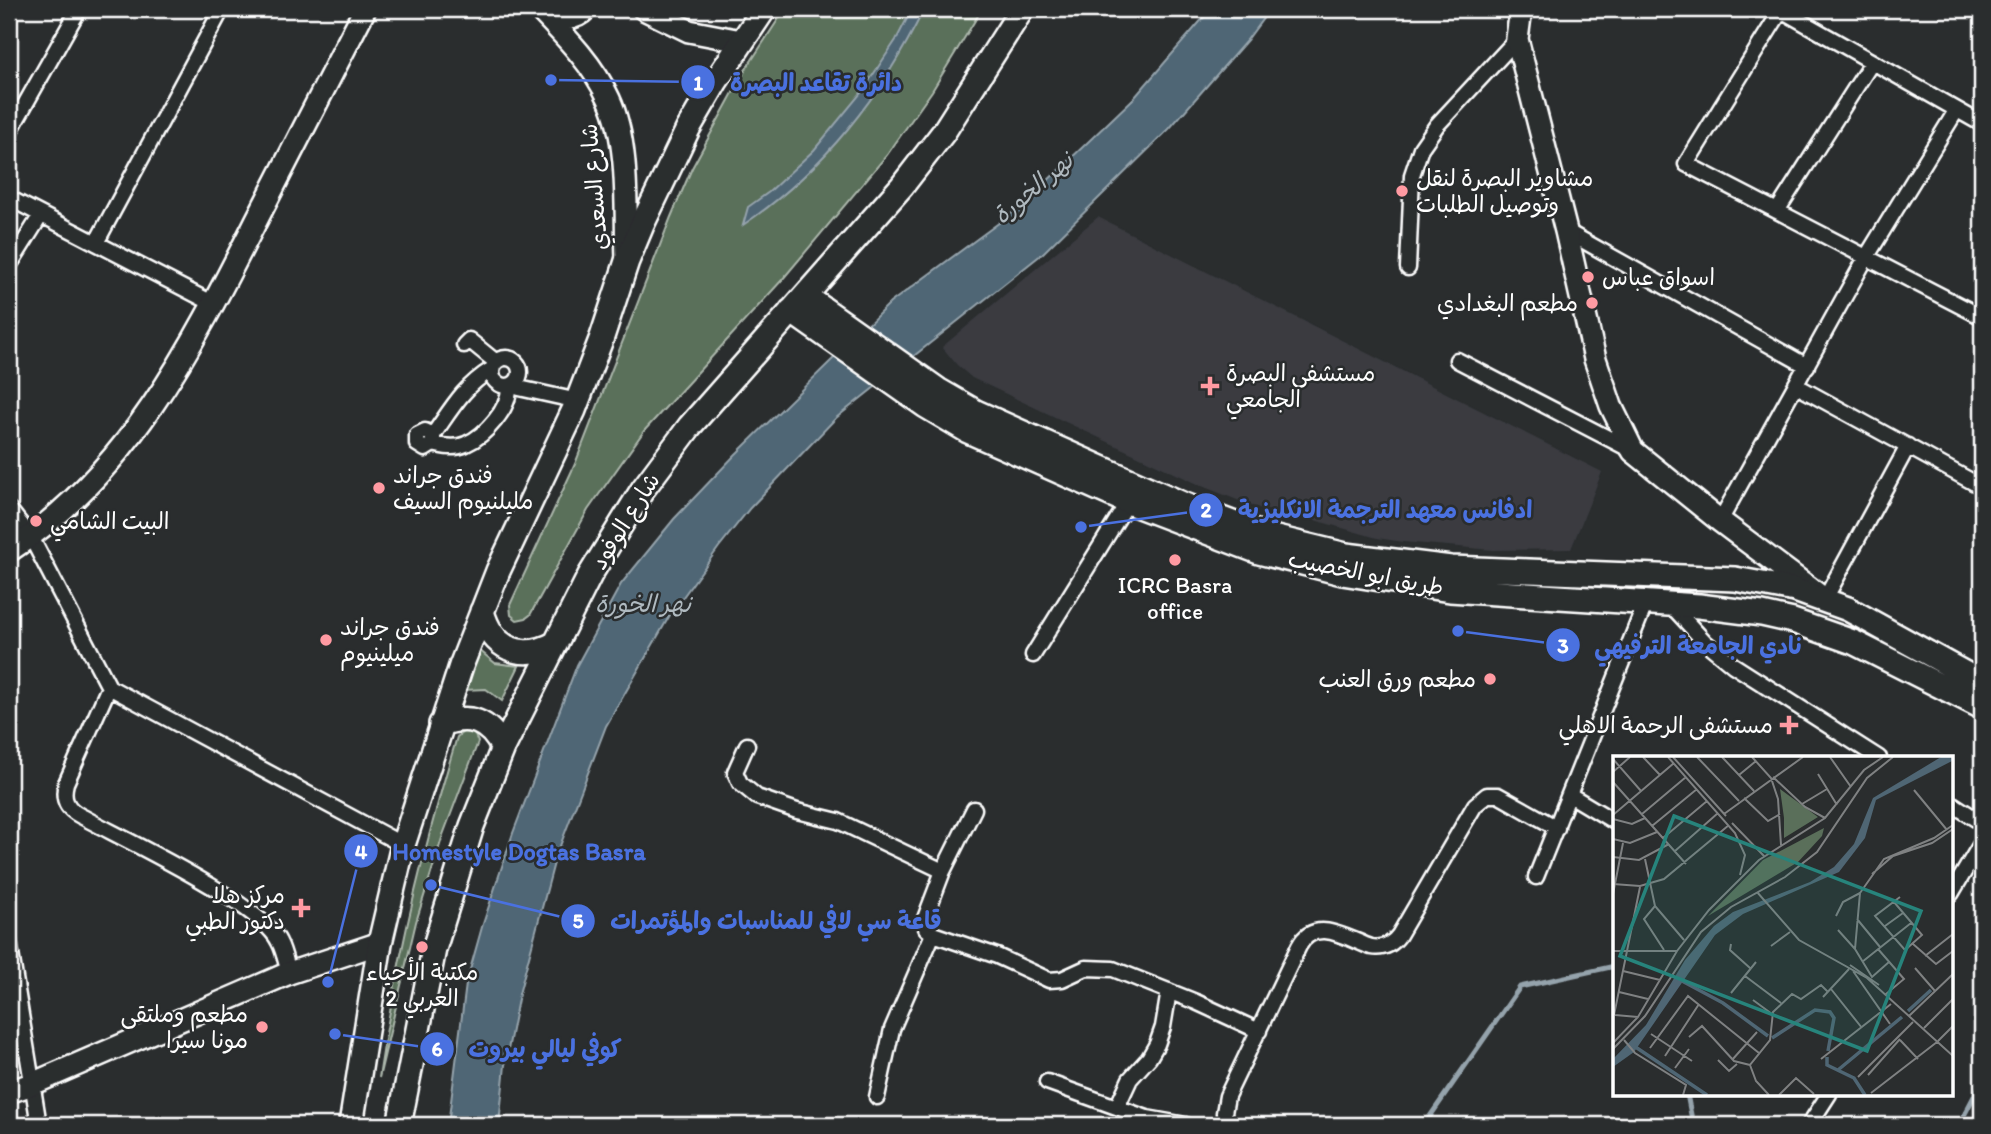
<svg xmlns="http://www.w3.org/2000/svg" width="1991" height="1134" font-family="Itim,'Playpen Sans Arabic',sans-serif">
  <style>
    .built { fill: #3a3b41 }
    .green { fill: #5a6f5a; stroke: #acb7ac; stroke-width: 2 }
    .water { fill: #4f6674; stroke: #95a3ac; stroke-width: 2 }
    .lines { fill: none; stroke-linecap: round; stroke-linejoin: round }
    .stream { stroke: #95a3ac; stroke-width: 5 }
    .street-casing { stroke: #fff; stroke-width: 19 }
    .secondary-casing { stroke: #fff; stroke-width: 26 }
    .primary-casing { stroke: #fff; stroke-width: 28 }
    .street { stroke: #2a2d2e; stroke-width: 14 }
    .secondary { stroke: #2a2d2e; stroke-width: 21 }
    .primary { stroke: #2a2d2e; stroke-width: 23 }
    .poi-dot { fill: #ff9aa2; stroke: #2a2d2e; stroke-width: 2.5 }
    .labels { text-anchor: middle; stroke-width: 5; stroke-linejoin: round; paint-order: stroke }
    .poi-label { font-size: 23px; fill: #fff; stroke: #2a2d2e; text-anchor: start }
    .street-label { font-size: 23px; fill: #fff; stroke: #2a2d2e }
    .water-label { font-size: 24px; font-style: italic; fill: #b0bac0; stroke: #2a2d2e }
    .inset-river { fill: none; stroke: #4f6674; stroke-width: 3.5 }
    .inset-road { fill: none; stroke: #7f8182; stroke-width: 2 }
    .view { fill: #27847c; fill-opacity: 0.15; stroke: #27847c; stroke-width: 3.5 }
    .inset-edge { fill: none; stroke: #fff; stroke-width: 3.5 }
    .leader { fill: none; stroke: #4a71e0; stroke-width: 2.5 }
    .callout-dot { fill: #4a71e0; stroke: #2a2d2e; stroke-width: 2.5 }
    .mark-label { font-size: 21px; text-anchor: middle; font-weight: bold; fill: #fff }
    .callout-label { font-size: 24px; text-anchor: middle; font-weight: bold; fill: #4a71e0; stroke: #2a2d2e; stroke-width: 5; stroke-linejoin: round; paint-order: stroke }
  </style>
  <rect width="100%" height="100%" fill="#2a2d2e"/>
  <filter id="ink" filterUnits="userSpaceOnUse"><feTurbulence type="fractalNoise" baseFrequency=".0143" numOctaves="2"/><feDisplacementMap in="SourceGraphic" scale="14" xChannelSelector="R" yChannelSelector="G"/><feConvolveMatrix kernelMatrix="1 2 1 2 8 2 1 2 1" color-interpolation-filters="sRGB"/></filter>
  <g filter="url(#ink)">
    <path class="built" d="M1098,217L1602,472L1571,549L1493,550L1403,542L1377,538L1311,519L1255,507L1202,486L972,378L957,365L942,347Z"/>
    <path class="green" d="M785,9H982L932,91L887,155L782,280L644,431L588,510L530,615L526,618L517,620L511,615L510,605L575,464L671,217L692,168L746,69Z
      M479,650L495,663L519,666L502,701L486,689L464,690Z
      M464,731L474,733L478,742L443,835L416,922L379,1078C396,962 423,849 457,737Z"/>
    <path class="water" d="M912,9H924C883,94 822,172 743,225L748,207L769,192L814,150L861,93L896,40Z
      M1211,9H1270L1247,40L1169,129L1042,254L836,418L750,508L719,547L670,615L606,726L555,859L519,994L505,1065L499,1125H448L466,984L482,927L513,833L577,665L621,584L674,519L735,455L890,303L1019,208L1135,97Z"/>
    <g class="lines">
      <path class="stream" d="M1687,1094L1693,1125
        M1424,1125L1520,987L1615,966
        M1959,1125L1982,1081"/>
      <g class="street-casing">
        <path id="street" d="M1782,9L1686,164L1982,317
          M1781,10L1982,124
          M9,133L79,9
          M9,198L214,304
          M1777,211L1872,62
          M1566,231L1807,366
          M96,243L222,9
          M9,266L41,215
          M1408,268L1412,175L1421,148L1437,125L1517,39
          M464,345L469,340L496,362
          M492 372a14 14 0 1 1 28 0a14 14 0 1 1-28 0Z
          M1457,360L1633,451
          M516,383L519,388L578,401
          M1797,386L1982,487
          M433,435C452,408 463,387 492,369
          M433,444V435L425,431L417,435V444L425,449L433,444C444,447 455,449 466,444C485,436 510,408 509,387
          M9,509L31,537L109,687L403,845
          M1720,521L1867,256L1956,111
          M1825,599L1908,446
          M1670,604L1705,642L1733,665L1879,758
          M1033,655L1128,502
          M109,687L66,783C62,798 66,808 79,815C121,838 261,903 279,942C284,951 286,963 289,973
          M747,745L735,772L740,783L757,797L797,811L838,821L943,871
          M1570,795L1615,822
          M1951,803L1982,823
          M974,809L943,871L924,921L926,928L933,934L997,956L1049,980L1062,979L1086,968L1113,969L1196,1002L1259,1031
          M1536,877L1646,602
          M1951,894L1982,842
          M9,941L39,1125
          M1047,1082L1147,1118L1186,1125
          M877,1097L892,1029L933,934
          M1117,1107L1130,1079L1149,1058L1157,1044L1163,1027L1169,991
          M1225,1125L1224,1113L1227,1096L1299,946C1315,916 1348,939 1371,947C1383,949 1392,945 1399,935L1475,805L1487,795H1498L1557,828
          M1809,1125L1829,1094"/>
      </g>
      <g class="secondary-casing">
        <path id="secondary" d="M539,9C565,36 593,64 609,99C630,144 625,211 627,260
          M543,9C559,17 572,24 586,9
          M644,9L689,31L741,41
          M1521,9L1517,39L1566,231L1595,359L1611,406L1633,451L1720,521L1820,596
          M9,551C129,473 193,345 256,221C293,150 329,79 365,9
          M9,1092L32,1084L289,973L380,943"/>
      </g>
      <g class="primary-casing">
        <path id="primary" d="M805,296L938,390L976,412L1185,505L1264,535L1346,555L1451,568L1735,579L1795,590L1848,609L1982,683
          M791,311L926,406L968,431L1128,502L1259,552L1342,573L1450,590L1699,606L1762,614L1793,621L1853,642L1982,707
          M482,611C492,649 521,662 556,643
          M441,724C470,714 488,720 503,748
          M351,1125L380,943L403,845L461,666L498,571L574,410L602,337L627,261L642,225L688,129L716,81L764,9
          M399,1125L434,949L472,826L503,748L590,575L643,489L690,426L902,186L943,133L1022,9"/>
      </g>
      <use href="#street" class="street"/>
      <use href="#secondary" class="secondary"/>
      <use href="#primary" class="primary"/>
    </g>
  </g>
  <g class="poi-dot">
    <circle cx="1402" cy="191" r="7"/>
    <circle cx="1588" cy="277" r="7"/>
    <circle cx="1592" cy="303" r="7"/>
    <path d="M1206.5 375.5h7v7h7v7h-7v7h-7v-7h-7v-7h7z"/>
    <circle cx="379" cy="488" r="7"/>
    <circle cx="36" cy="521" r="7"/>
    <circle cx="1175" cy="560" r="7"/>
    <circle cx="326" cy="640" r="7"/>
    <circle cx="1490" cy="679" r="7"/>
    <path d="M1785.5 714.5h7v7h7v7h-7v7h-7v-7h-7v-7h7z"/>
    <path d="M297.5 897.5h7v7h7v7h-7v7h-7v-7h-7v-7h7z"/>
    <circle cx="422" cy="947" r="7"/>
    <circle cx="262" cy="1027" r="7"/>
  </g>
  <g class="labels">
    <g class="poi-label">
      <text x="1416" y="186">مشاوير البصرة لنقل<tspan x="1416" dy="26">وتوصيل الطلبات</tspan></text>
      <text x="1602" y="285">اسواق عباس</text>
      <text x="1578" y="311" text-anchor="end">مطعم البغدادي</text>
      <text x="1226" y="381">مستشفى البصرة<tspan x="1226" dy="26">الجامعي</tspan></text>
      <text x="393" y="483">فندق جراند<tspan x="393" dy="26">مليلنيوم السيف</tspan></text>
      <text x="50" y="529">البيت الشامي</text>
      <text x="1175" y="593" text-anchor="middle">ICRC Basra<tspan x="1175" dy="26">office</tspan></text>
      <text x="340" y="635">فندق جراند<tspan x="340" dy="26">ميلينيوم</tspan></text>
      <text x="1476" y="687" text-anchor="end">مطعم ورق العنب</text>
      <text x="1773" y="733" text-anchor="end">مستشفى الرحمة الاهلي</text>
      <text x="285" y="903" text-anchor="end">مركز هلا<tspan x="285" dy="26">دكتور الطبي</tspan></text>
      <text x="422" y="980" text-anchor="middle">مكتبة الأحياء<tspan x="422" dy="26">العربي 2</tspan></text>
      <text x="248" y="1022" text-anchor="end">مطعم وملتقى<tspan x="248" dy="26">مونا سيرا</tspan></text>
    </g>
    <g class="street-label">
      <text transform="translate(594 187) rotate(-95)" y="8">شارع السعدي</text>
      <text transform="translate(625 521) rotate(-58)" y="8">شارع الوفود</text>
      <text transform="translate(1366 573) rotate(11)" y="8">طريق ابو الخصيب</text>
    </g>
    <g class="water-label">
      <text transform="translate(1033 188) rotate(-40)" y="8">نهر الخورة</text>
      <text x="643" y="612">نهر الخورة</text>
    </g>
  </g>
  <g transform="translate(1613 756)">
    <rect width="340" height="340" fill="#2a2d2e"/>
    <path d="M167,33L205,61L171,82V62ZM211,72L209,80L185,106L95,160L150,104Z" fill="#5a6f5a"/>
    <path d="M328,1H339V5L263,44L252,82L226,116L130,158L102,179L21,296L0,311V303L33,269L72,204L101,170L120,156L197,126L221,111L241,88L260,42Z" fill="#4f6674"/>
    <path class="inset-river" d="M69,225L110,247L155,280M295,255L318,234M159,282L202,254L217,256L221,262L215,295M21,290L94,339M214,301V309L241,322L252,339M225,314L289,261"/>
    <path class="inset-road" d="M30,1L47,19M55,1L122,77L132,99L127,119M60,1L113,60M84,1L126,45M109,1L141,35M139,1L158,22L165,43L168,89M217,1L238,31M0,3L28,35M0,16L17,1M205,18L224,49M126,19L143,5M160,21L192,51L212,62M0,26L73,108M301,34L334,74M131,42L155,65L167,58M189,48L214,33M29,58L73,21M111,58L190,1M0,59L61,7M0,63L19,68L32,62M119,67L151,100M39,70L84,33M50,82L94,45M0,83L17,87L44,76M62,95L105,57M0,101L26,104L56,88M32,103L42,150L71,184M259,118L280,100L319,87L340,73M0,128L27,130L51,123L116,69M144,136L186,184L254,222L340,300M0,138L10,87M281,146L309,179L292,194L262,160L287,141M42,150L31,163L51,194M223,160L230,146L247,137M244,163L267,191M272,170L290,157M225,174L242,193M118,188L117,194L137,212M300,188L323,208L340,195M158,190L177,176M265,193L291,223L273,238M0,195H64M312,200L340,178M249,206L298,167M276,206L259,221L242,193L247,137L271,103L321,82L340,69M237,209L266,229M302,212L322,235M10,215L47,224M240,215L277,268M132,220L168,247M218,233L249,272M6,236L35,243M118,237L143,206M210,241L236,213M140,244L159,258M1,259L27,131M2,259L25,261M296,260L340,218M311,272L340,243M38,278L79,305M76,281L89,270L121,305L137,309M11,284L22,297L73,329L70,339M287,284L305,303M325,285L340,270M0,287L25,261L64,195L96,154L146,104L212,62L251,14L270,1M37,292L75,240L146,297M0,293L32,260L88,176L118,151L172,121L204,96L254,22L280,1M52,300L86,248M208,303L278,248M105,304L116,315L124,308M119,304L144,276M62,312L76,293M255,319L287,283M245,321L300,266M258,337L324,286M156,339L143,325L137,309L157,284L160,256L179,238L188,243L208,229L215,236M166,339L183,322L201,338"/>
    <path class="view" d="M61,60L308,155L254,295L7,200Z"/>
    <rect width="340" height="340" class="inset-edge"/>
  </g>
  <path class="leader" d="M551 80L698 82M1081 527L1206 510M1458 631L1563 645M328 982L361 851M431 885L578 921M335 1034L437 1049"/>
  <g class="callout-dot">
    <circle cx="551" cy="80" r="7"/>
    <circle cx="1081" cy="527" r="7"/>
    <circle cx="1458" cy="631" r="7"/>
    <circle cx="328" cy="982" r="7"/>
    <circle cx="431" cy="885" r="7"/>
    <circle cx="335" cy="1034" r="7"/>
    <circle cx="698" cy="82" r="18"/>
    <circle cx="1206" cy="510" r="18"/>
    <circle cx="1563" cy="645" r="18"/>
    <circle cx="361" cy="851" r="18"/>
    <circle cx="578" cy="921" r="18"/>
    <circle cx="437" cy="1049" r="18"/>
  </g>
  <g class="mark-label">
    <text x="698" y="90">1</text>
    <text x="1206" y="517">2</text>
    <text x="1563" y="653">3</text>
    <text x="361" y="859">4</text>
    <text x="578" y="928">5</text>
    <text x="437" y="1056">6</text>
  </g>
  <g class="callout-label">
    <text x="816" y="91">دائرة تقاعد البصرة</text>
    <text x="1385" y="518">ادفانس معهد الترجمة الانكليزية</text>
    <text x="1698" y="654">نادي الجامعة الترفيهي</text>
    <text x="519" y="860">Homestyle Dogtas Basra</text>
    <text x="776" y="929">قاعة سي لافي للمناسبات والمؤتمرات</text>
    <text x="545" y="1057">كوفي ليالي بيروت</text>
  </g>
  <rect width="1991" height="1134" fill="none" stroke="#2a2d2e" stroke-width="35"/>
  <rect x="18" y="18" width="1956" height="1099" fill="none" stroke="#fff" stroke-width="2.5" filter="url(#ink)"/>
</svg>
